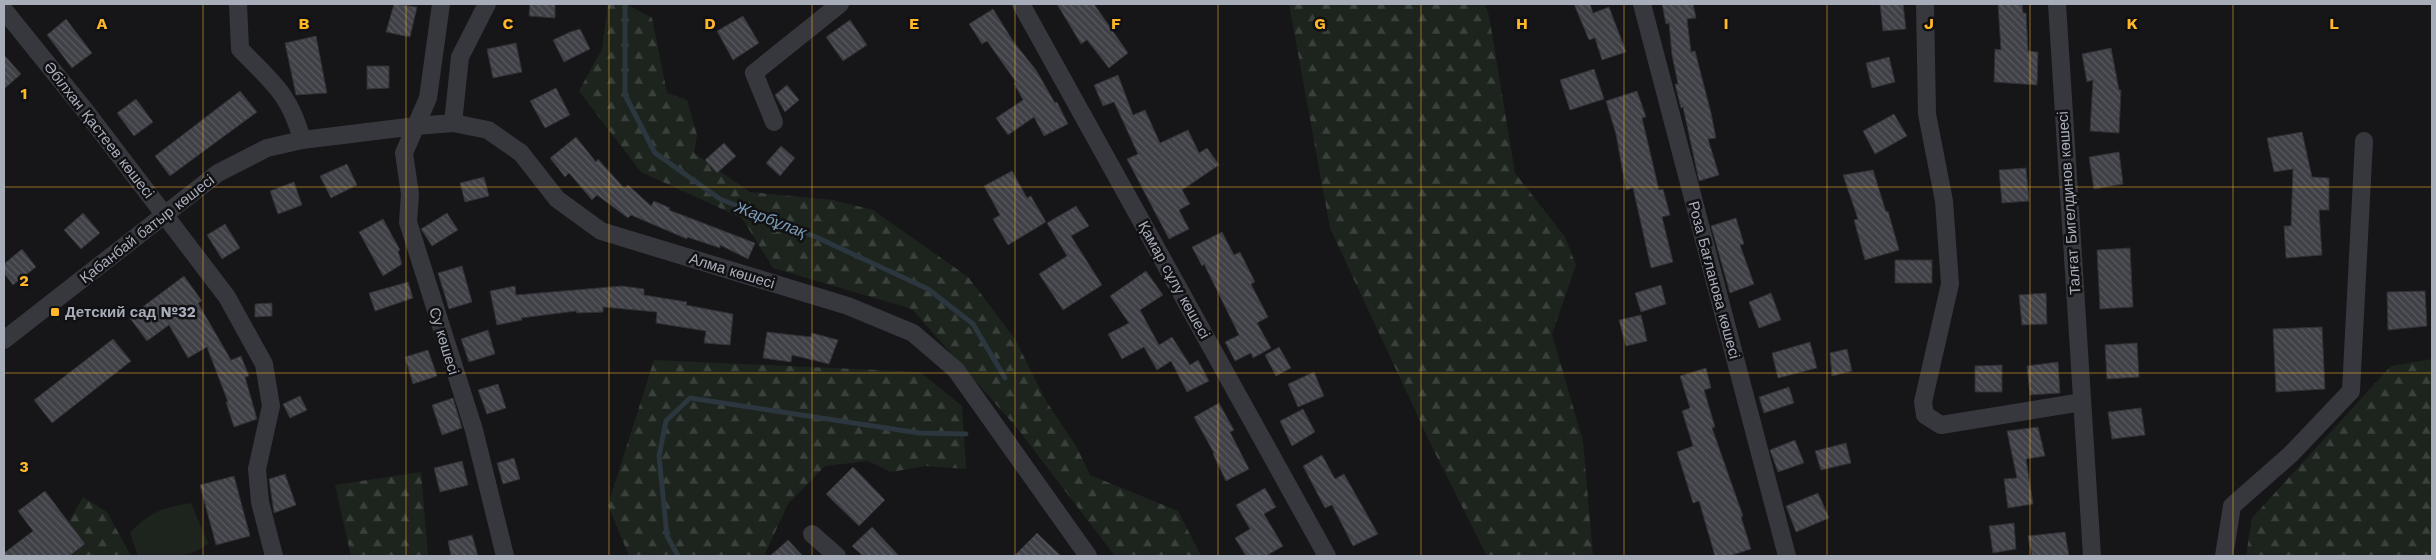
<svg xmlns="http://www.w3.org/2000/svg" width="2436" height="560" font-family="'Work Sans',sans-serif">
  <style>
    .grass { fill: #1c241d }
    .forest { fill: url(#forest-firs) }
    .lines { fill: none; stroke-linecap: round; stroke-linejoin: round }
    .stream { stroke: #2b363e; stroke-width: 5 }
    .building { fill: url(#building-back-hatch); stroke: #303035 }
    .minor { stroke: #37383e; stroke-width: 18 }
    .grid { fill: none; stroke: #ffb728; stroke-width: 1; stroke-opacity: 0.55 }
    .poi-dot { fill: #ffb728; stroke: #111114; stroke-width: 2 }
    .labels { text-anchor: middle; stroke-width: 5; stroke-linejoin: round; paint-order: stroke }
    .street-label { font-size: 15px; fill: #a8adba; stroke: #111114 }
    .poi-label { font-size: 15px; font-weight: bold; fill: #a8adba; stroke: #111114; text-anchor: start }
    .water-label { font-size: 16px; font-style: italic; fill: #7c9cb7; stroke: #111114 }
    .grid-label { font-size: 16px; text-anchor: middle; font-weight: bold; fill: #ffb728; stroke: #111114; stroke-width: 5; stroke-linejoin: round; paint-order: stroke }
  </style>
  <defs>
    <pattern id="forest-firs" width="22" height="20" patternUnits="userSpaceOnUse" patternTransform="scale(1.25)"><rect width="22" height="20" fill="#1c241d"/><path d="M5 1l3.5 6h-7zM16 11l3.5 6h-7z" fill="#3a413c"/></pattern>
    <pattern id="building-back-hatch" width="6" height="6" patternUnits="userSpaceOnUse" patternTransform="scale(1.25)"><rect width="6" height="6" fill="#404146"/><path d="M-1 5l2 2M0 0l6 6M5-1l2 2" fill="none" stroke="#595a5f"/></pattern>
  </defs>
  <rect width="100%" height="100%" fill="#161619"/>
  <path class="grass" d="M191,503L208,543C192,560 160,556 138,556L130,533C150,511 163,508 191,503Z"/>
  <path class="forest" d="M608,4H626L652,18L667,93L687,100L697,135L694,153L750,192L833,200L873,210L968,277L1015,339L1046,401L1076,446L1090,475L1178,511L1201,556H1115L1017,428L912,309L773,268L742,218L641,172L579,91L602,49Z
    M1289,4H1485L1489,16L1515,173L1565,237L1576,265L1552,334L1583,441L1593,556H1487L1434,451L1330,228Z
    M2432,359V556H2246L2252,518L2391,366Z
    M654,360L920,372L962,406L966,469L926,466L891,472L868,461L825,466L788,504L764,556H629L608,505Z
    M421,472L428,556H351L335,485Z
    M83,497L107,512L131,556H49Z"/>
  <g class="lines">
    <path class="stream" d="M625,4V95L655,153L720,199L816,237L928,289L973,324L1005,378
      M678,556L667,536L659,456L666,421L690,398L919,433L966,434"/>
  </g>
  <path class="building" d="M394,4L417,7L410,37L386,32Z
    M530,4H555V18L529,16Z
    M1057,4H1094L1128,53L1109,68L1087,40L1081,44Z
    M1574,4H1590L1593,13L1609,7L1626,52L1602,60L1595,38L1589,40Z
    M1662,4H1693L1696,18L1687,19L1691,52L1695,51L1711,113L1716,138L1708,139L1719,175L1699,181L1683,107L1681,108L1675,84H1678L1672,55L1669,23L1666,24Z
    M1880,4H1903L1906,29L1883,31Z
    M1998,4H2022L2023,13H2026L2028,51L2038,52L2037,85L1994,82L1995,49L2001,50Z
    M993,9L1013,41L1036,70L1055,103L1057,102L1068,124L1044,136L1034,117L1008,135L996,118L1023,100L1014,83L1016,82L987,41L982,44L969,24Z
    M743,16L759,43L733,60L717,31Z
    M66,19L92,53L72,68L47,35Z
    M850,20L867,45L843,61L826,37Z
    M580,29L590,49L564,62L553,40L570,32Z
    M316,36L327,93L296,95L285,43Z
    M516,43L522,72L493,78L487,49Z
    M2111,48L2119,90H2121L2119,133L2090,131L2093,80L2087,82L2082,54Z
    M4,55L21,74L4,89Z
    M1889,57L1895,82L1872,88L1866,63Z
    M367,66H389V88L367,89Z
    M1594,69L1604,99L1570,110L1560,80Z
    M1118,75L1133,115L1145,110L1160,143L1188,130L1199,153L1207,148L1219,165L1182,190L1190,204L1179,210L1189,229L1169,239L1127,159L1138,154L1114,102L1103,106L1094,85Z
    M787,85L799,100L785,112L775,95Z
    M556,88L570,115L545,128L530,101Z
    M240,91L257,112L170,176L155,156Z
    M1637,91L1646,117L1642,118L1659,190L1663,189L1670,215L1662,217L1673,262L1651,268L1633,188L1626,190L1616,134L1606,101Z
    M136,99L153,122L134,136L117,113Z
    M1894,114L1907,136L1875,154L1863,131Z
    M2302,132L2312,177L2329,178V210H2319L2322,255L2286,258L2284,226H2291L2293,169L2274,172L2267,138Z
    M576,137L596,162L598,159L624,188L628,185L651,206L654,201L670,208L669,210L755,243L748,259L720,245V248L687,237V239L631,215L628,218L597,195L592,200L569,173L565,177L550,158Z
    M724,143L736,156L717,173L705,160Z
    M781,146L795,158L780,176L766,163Z
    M2119,152L2123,184L2094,189L2089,157Z
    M347,164L357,185L331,198L320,176Z
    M2026,168L2029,201L2002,203L1999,170Z
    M1873,170L1886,212L1888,211L1899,250L1865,260L1854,220L1858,219L1843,175Z
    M1012,171L1027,198L1031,196L1046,222L1008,245L993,219L1000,215L984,186Z
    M484,177L489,196L465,202L460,183Z
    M294,182L302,205L278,214L270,191Z
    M1076,206L1089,226L1071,236L1102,285L1063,310L1039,274L1067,256L1047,223Z
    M83,213L100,233L81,249L64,230Z
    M447,213L458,230L432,246L421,229Z
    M1736,218L1744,244L1740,245L1754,284L1730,293L1711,226Z
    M383,219L400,250L398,251L402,264L383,276L359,232Z
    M225,224L240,248L222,259L207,235Z
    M1222,232L1234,255L1240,252L1255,282L1251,284L1268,317L1257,323L1271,348L1253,358L1251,353L1235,361L1225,342L1239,335L1204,264L1202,266L1192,247Z
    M2130,248L2133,307L2100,309L2097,250Z
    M22,249L36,267L13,285L4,273V264Z
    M1895,260H1932V283H1895Z
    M462,266L472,302L449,309L438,273Z
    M1146,271L1163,295L1140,310L1159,345L1172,337L1190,365L1198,360L1209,381L1187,392L1171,361L1157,370L1144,347L1122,359L1108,334L1129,323L1110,296Z
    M184,276L202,301L198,303L231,360L241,356L249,376L245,377L257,419L234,427L226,402H228L207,347L188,358L169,325L147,341L129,317Z
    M408,282L413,298L375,311L369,293Z
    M1661,285L1666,304L1641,312L1635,293Z
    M515,286L516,295L622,286L644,289V295L687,302L686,305L733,314L730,345L704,343L706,331L656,323L657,312L603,307V312L577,313L576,311L521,318L522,320L497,325L490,291Z
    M2425,291L2427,326L2388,330L2387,292Z
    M1771,293L1781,320L1759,328L1749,302Z
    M2046,293L2047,324L2022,325L2019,295Z
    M272,303V316L255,317V304Z
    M1641,315L1647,341L1626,346L1619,320Z
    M2322,327L2325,389L2276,392L2273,329Z
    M488,330L495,354L469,362L461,339Z
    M767,332L811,337L812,333L838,340L829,364L792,355L791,362L763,358Z
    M113,339L131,361L52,423L34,400Z
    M1810,342L1817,368L1778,378L1772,353Z
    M2137,343L2139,377L2107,379L2105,345Z
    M1279,347L1291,368L1276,376L1265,355Z
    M1847,349L1852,371L1832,376L1830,353Z
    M428,350L437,376L413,384L405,357Z
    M2058,362L2060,393L2030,395L2027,366Z
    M2002,365V392H1975V366Z
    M1706,368L1711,388L1704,390L1715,427L1712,428L1743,516L1741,517L1751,549L1729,556H1715L1699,501L1693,503L1677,452L1693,446L1682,411L1690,408L1680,376Z
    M1314,372L1324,396L1298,407L1288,384Z
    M498,384L506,408L487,414L478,390Z
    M1789,387L1794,403L1764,413L1759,397Z
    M300,396L307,410L290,418L283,404Z
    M453,398L462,428L442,435L432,405Z
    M1219,403L1234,430L1230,432L1249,469L1226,481L1213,454L1214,453L1194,417Z
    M2141,408L2145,435L2112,439L2108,412Z
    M1303,409L1315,432L1292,446L1280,421Z
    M2038,427L2045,456L2026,459L2033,504L2008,508L2004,479L2017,478L2007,431Z
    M1795,440L1804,463L1778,472L1770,450Z
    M1846,443L1851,463L1821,470L1815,451Z
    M1322,455L1335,479L1344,474L1378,534L1353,546L1332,505L1325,508L1303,466Z
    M514,458L520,479L503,484L497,463Z
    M462,461L468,485L440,492L434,468Z
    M853,467L885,500L859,526L826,494Z
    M285,474L296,505L274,513L269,479Z
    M234,476L250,536L216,545L200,485Z
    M1265,488L1276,507L1264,514L1283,546L1266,556H1246L1235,538L1250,529L1236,505Z
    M45,491L85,544L69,556H4V553L33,531L18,511Z
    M1818,493L1829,518L1796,532L1786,506Z
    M2014,523L2016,549L1993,553L1989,526Z
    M872,527L899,556H863L852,546Z
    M2065,532L2069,556H2032L2028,536Z
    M1037,533L1061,556H1014Z
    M472,535L478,556H451L448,541Z
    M788,540L803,556H770Z"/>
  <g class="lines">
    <path class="minor" d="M238,4L240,49C272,82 290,94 302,140
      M441,4L428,98L404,153L410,194L408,222L474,430L505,556
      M1021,4L1327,556
      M1642,4L1787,556
      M1925,4L1927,114L1944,201L1950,284L1923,402L1925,415L1941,425L2082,402
      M2057,4L2092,556
      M4,10L87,113L227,297L264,364L271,406L257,469L260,502L274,556
      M774,122L754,73L840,4
      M453,123L460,57L487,4
      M4,340L218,173L267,148L302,140L416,126L453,123L488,130L521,153L557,199L601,231L848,306L913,333L956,370L1088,556
      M812,534L837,556
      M2224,556L2232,506L2291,454L2351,391L2364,141"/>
  </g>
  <path class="grid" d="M203,4V556M406,4V556M609,4V556M812,4V556M1015,4V556M1218,4V556M1421,4V556M1624,4V556M1827,4V556M2030,4V556M2233,4V556M4,187H2432M4,373H2432"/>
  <rect class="poi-dot" x="50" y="307" width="10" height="10" rx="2.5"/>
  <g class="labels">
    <g class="street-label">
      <text transform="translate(99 130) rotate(52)" y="5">Әбілхан Қастеев көшесі</text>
      <text transform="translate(2069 203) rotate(-94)" y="5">Талғат Бигелдинов көшесі</text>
      <text transform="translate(147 229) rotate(-38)" y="5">Қабанбай батыр көшесі</text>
      <text transform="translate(732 271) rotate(17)" y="5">Алма көшесі</text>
      <text transform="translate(1174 280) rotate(61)" y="5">Қамар сұлу көшесі</text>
      <text transform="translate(1714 280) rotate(75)" y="5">Роза Бағланова көшесі</text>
      <text transform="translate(444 341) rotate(73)" y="5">Су көшесі</text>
    </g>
    <g class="poi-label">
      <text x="65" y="317">Детский сад №32</text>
    </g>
    <g class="water-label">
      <text transform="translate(771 219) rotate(21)" y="6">Жарбұлақ</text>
    </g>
  </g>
  <g class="grid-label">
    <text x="102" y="29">A</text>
    <text x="304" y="29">B</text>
    <text x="508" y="29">C</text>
    <text x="710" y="29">D</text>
    <text x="914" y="29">E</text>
    <text x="1116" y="29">F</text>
    <text x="1320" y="29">G</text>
    <text x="1522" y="29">H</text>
    <text x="1726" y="29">I</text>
    <text x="1929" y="29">J</text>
    <text x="2132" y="29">K</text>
    <text x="2334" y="29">L</text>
    <text x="24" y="99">1</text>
    <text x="24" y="286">2</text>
    <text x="24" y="472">3</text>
  </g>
  <rect width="2436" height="560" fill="none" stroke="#a8adba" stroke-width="10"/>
</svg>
